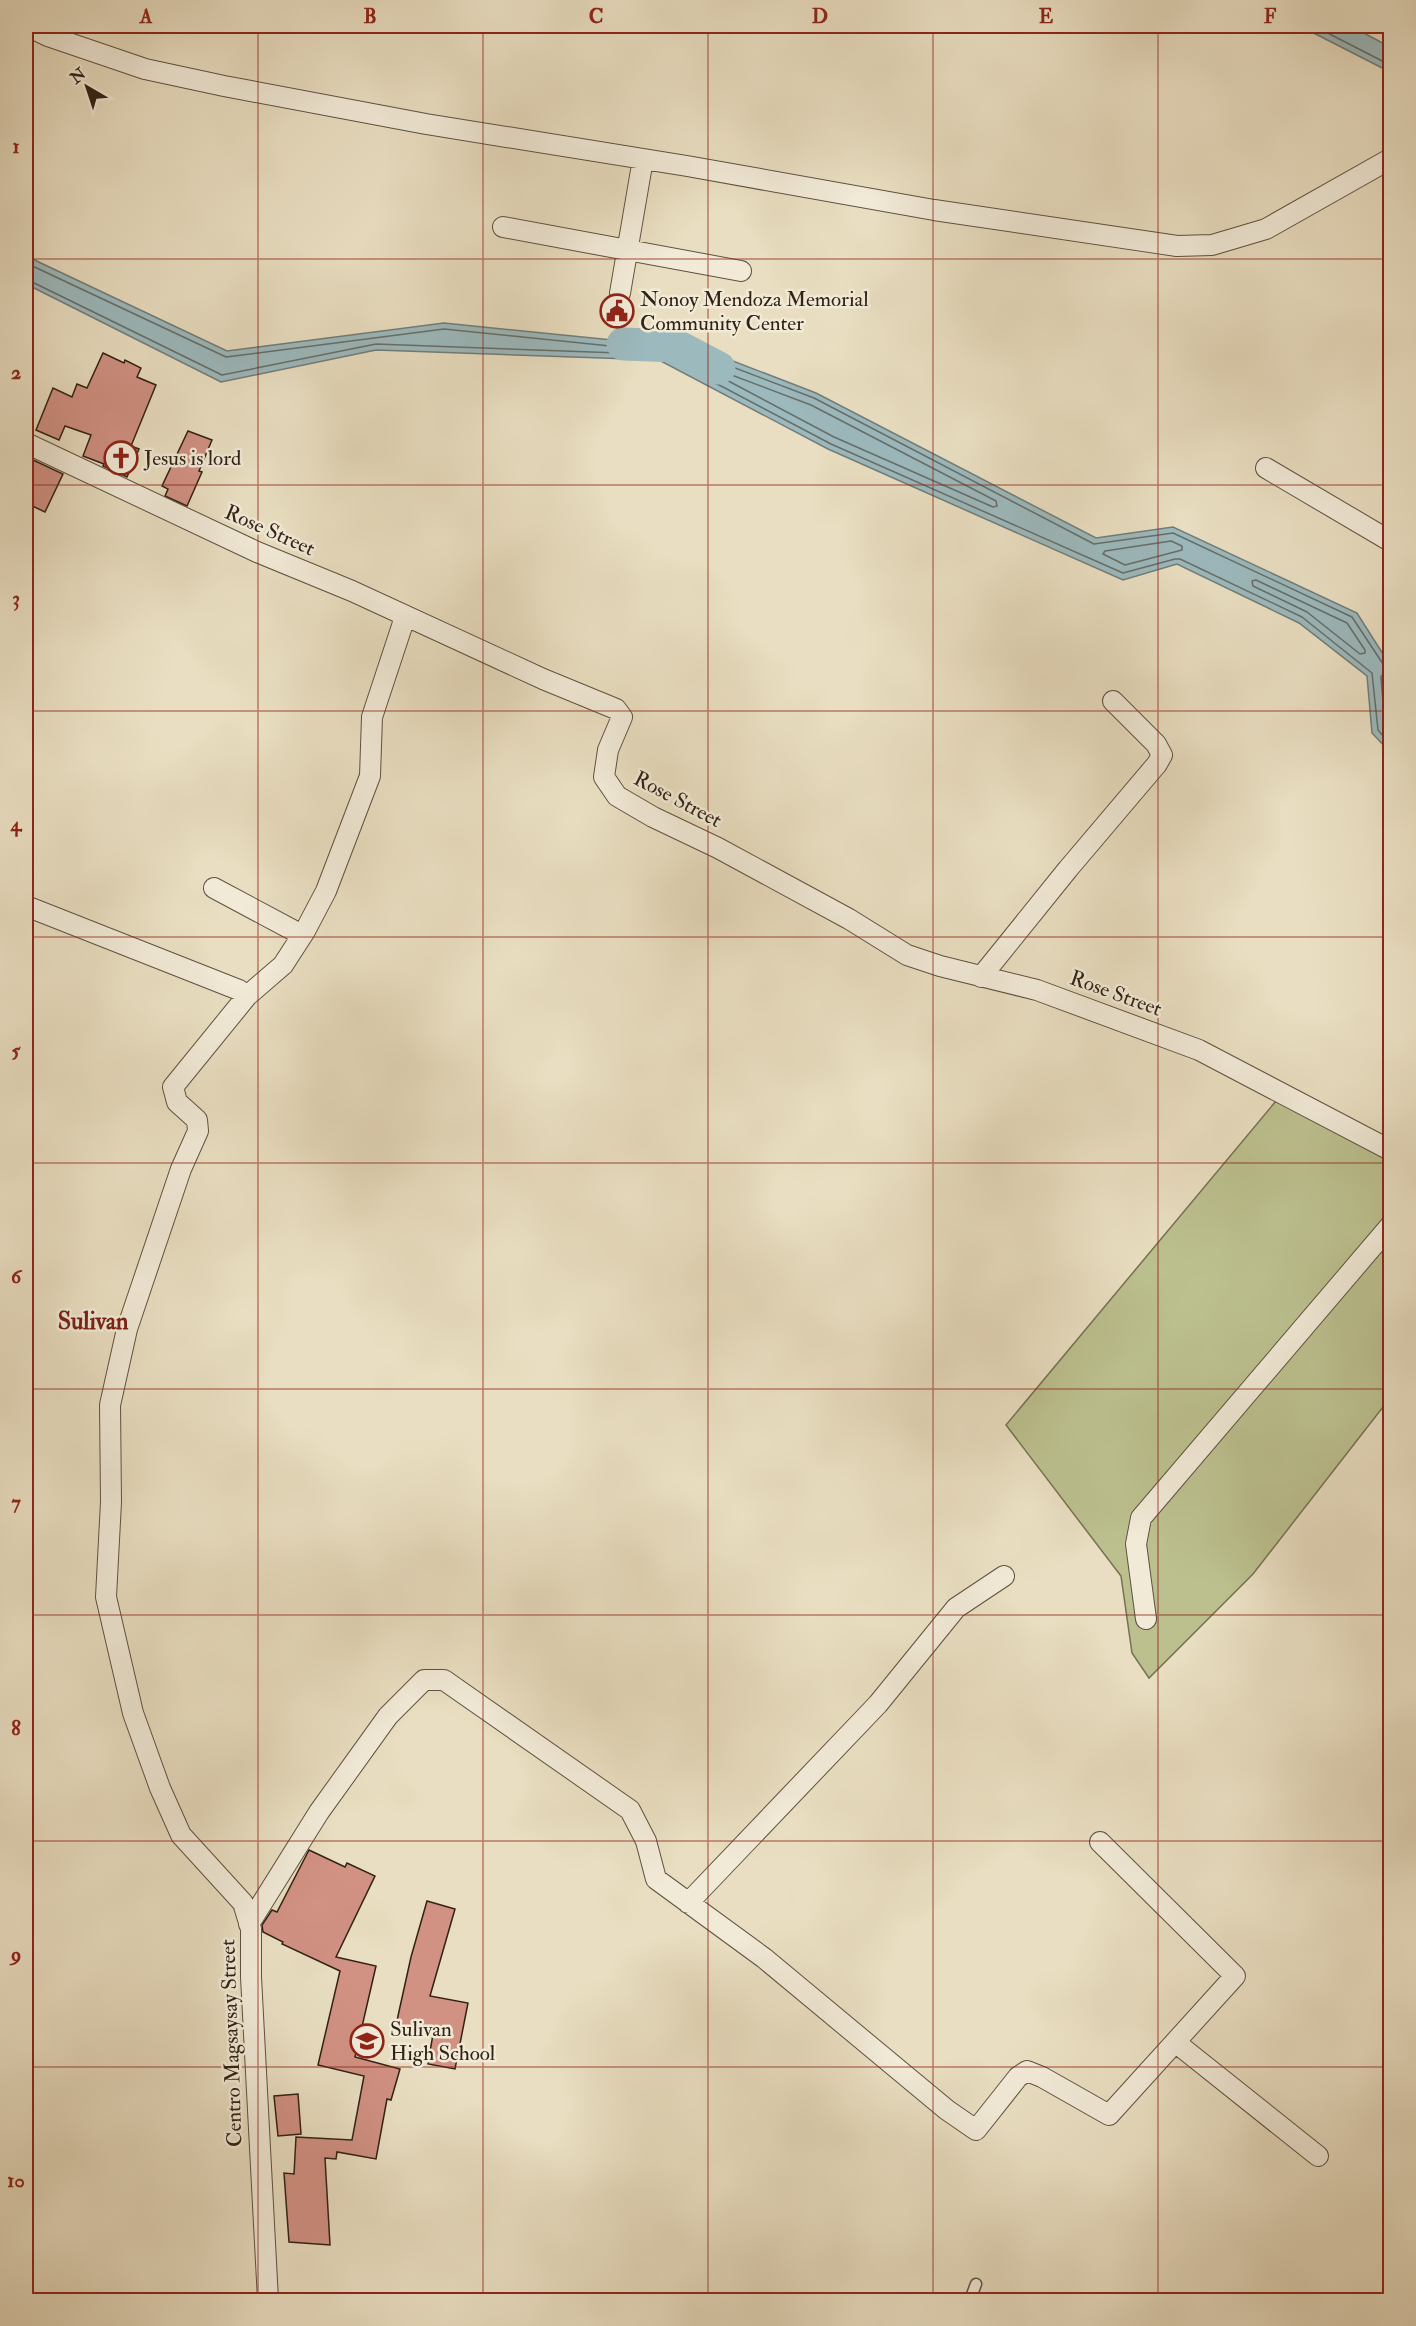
<svg xmlns="http://www.w3.org/2000/svg" width="1416" height="2326" font-family="'IM FELL Double Pica',serif">
  <style>
    .green { fill: #bcc08f; stroke: #767152; stroke-width: 1.5 }
    .water { fill: #9cb9bd; stroke: #717d7a; stroke-width: 1.5 }
    .lines { fill: none; stroke-linecap: round; stroke-linejoin: round }
    .shore { stroke: #666e69; stroke-width: 1.5 }
    .river { stroke: #9cb9bd; stroke-width: 33 }
    .building { fill: #d19183; stroke: #312215; stroke-width: 1.5 }
    .lane-casing { stroke: #5f5140; stroke-width: 13 }
    .street-casing { stroke: #5f5140; stroke-width: 22 }
    .lane { stroke: #f1ead7; stroke-width: 10 }
    .street { stroke: #f1ead7; stroke-width: 20 }
    .grid { fill: none; stroke: #8f2418; stroke-width: 1.5; stroke-opacity: 0.55 }
    .labels { text-anchor: middle; stroke-width: 5; stroke-linejoin: round; paint-order: stroke }
    .poi-label { font-size: 21px; fill: #312215; stroke: #f1ead7; text-anchor: start }
    .street-label { font-size: 21px; fill: #312215; stroke: #f1ead7 }
    .quarter-label { font-size: 24px; font-weight: bold; fill: #7a1f14; stroke: #f1ead7 }
    .neatline { fill: none; stroke: #8f2418; stroke-width: 2 }
    .grid-label { font-size: 20px; text-anchor: middle; font-weight: bold; fill: #8f2418 }
  </style>
  <rect width="100%" height="100%" fill="#e9dec1"/>
  <filter id="stains"><feTurbulence type="fractalNoise" baseFrequency=".00333" numOctaves="4"/><feColorMatrix values="0 0 0 0 .2 0 0 0 0 .09 0 0 0 0 .02 0 0 0 .5 -.17"/></filter>
  <radialGradient id="worn" r=".72"><stop offset=".6" stop-color="#630" stop-opacity="0"/><stop offset="1" stop-color="#630" stop-opacity=".3"/></radialGradient>
  <path class="green" d="M1276,1101L1390,1159V1213L1136,1513L1144,1544L1149,1521L1390,1238V1398L1253,1574L1149,1678L1132,1653L1121,1576L1006,1425Z"/>
  <path class="water" d="M1300,26H1351L1390,47V72Z
    M26,256L227,351L444,323L702,349L816,393L1096,538L1173,527L1357,613L1390,665V752L1372,733L1367,676L1299,623L1177,564L1123,580L828,449L659,360L376,350L221,382L26,284Z"/>
  <g class="lines">
    <path class="shore" d="M1314,26L1390,65
      M26,263L226,357L444,329L620,347L622,350L619,353L376,344L222,375L26,279
      M721,371L811,405L996,501L997,506L993,507L834,437L719,376L717,372Z
      M1171,541L1182,546V550L1125,565L1103,554L1105,551Z
      M1256,580L1347,623L1365,650V653L1360,654L1307,612L1253,586L1252,581Z
      M1390,667L1383,664L1352,617L1173,533L1094,544L814,398L701,355L668,352L665,354L666,357L831,444L1123,573L1175,559H1180L1302,617L1372,673L1378,730L1390,744
      M1390,674H1383L1381,677L1385,727L1390,733"/>
    <path class="river" d="M623,344L677,346L719,368"/>
  </g>
  <path class="building" d="M103,353L124,363L125,360L141,368L137,377L156,385L131,446L139,449L127,477L103,466L104,464L83,456L91,435L65,426L59,440L36,430L53,388L72,397L77,384L87,388Z
    M188,431L212,440L199,471L202,472L187,506L165,496L168,489L162,486Z
    M31,459L63,474L45,512L26,503V463L29,465Z
    M309,1850L345,1867L347,1863L375,1876L336,1957L376,1966L355,2057L400,2069L391,2100L387,2099L376,2159L337,2152L336,2159L325,2158L330,2245L289,2242L284,2173L294,2174L296,2137L352,2140L364,2076L318,2065L340,1971L282,1944L283,1942L263,1932L262,1925L272,1910L277,1912Z
    M427,1901L455,1909L430,1996L468,2003L455,2069L428,2064L433,2034L396,2025L411,1957Z
    M298,2094L301,2134L278,2136L274,2096Z"/>
  <g class="lines">
    <g class="lane-casing">
      <path id="lane" d="M970,2300L976,2284"/>
    </g>
    <g class="street-casing">
      <path id="street" d="M27,26L48,36L145,69L224,86L426,124L687,166L934,210L1177,246L1212,245L1266,229L1390,159
        M503,227L741,271
        M620,293L643,159
        M26,443L257,552L352,591L543,679L616,709L622,717L608,750L604,777L617,796L653,817L718,848L849,919L907,955L940,966L1037,990L1199,1050L1390,1150
        M1266,468L1390,541
        M214,888L302,935
        M26,906L239,990L247,996
        M981,977L1068,869L1157,764L1162,755L1156,744L1113,701
        M1146,1619L1136,1544L1141,1518L1390,1226
        M688,1903L878,1704L956,1608L1004,1576
        M249,1924L319,1812L388,1716L424,1680H444L630,1810L646,1841L656,1879L764,1958L947,2110L976,2130L1018,2077L1027,2071L1042,2077L1109,2115L1235,1976L1100,1842
        M1175,2042L1318,2156
        M268,2300L251,1977V1929L243,1903L181,1835L160,1788L133,1713L106,1597L111,1502L110,1405L127,1329L181,1169L198,1131L197,1120L177,1102L173,1087L247,996L283,965L305,931L326,891L370,776L372,717L405,617"/>
    </g>
    <use href="#lane" class="lane"/>
    <use href="#street" class="street"/>
  </g>
  <path class="grid" d="M258,26V2300M483,26V2300M708,26V2300M933,26V2300M1158,26V2300M26,259H1390M26,485H1390M26,711H1390M26,937H1390M26,1163H1390M26,1389H1390M26,1615H1390M26,1841H1390M26,2067H1390"/>
  <defs>
    <g id="civic-ring" transform="scale(1.725)"><circle r="9.5" fill="#f1ead7" stroke="#8f2418" stroke-width="1.5"/><path d="M-.6-6.5H3V-4.5H.6V-3L4-1V1h2V6H-6V1h2V-1L-.6-3ZM-1.2 2.5V6h2.4V2.5Z" fill="#8f2418"/></g>
    <g id="church-ring" transform="scale(1.725)"><circle r="9.5" fill="#f1ead7" stroke="#8f2418" stroke-width="1.5"/><path d="M-1.2-6h2.4v3.5h3.3v2.4h-3.3V6h-2.4V-.1h-3.3v-2.4h3.3Z" fill="#8f2418"/></g>
    <g id="school-ring" transform="scale(1.725)"><circle r="9.5" fill="#f1ead7" stroke="#8f2418" stroke-width="1.5"/><path d="M0-5L7-2L0 1L-7-2ZM-4 1L0 2.5L4 1V4Q0 6-4 4Z" fill="#8f2418"/></g>
  </defs>
  <g fill-rule="evenodd">
    <use href="#civic-ring" x="617" y="311"/>
    <use href="#church-ring" x="121" y="458"/>
    <use href="#school-ring" x="367" y="2041"/>
  </g>
  <g class="labels">
    <g class="poi-label">
      <text x="640" y="306">Nonoy Mendoza Memorial<tspan x="640" dy="24">Community Center</tspan></text>
      <text x="144" y="465">Jesus is lord</text>
      <text x="390" y="2036">Sulivan<tspan x="390" dy="24">High School</tspan></text>
    </g>
    <g class="street-label">
      <text transform="translate(270 530) rotate(24)" y="7">Rose Street</text>
      <text transform="translate(678 799) rotate(28)" y="7">Rose Street</text>
      <text transform="translate(1116 993) rotate(20)" y="7">Rose Street</text>
      <text transform="translate(231 2043) rotate(-92)" y="7">Centro Magsaysay Street</text>
    </g>
    <g class="quarter-label">
      <text x="93" y="1329">Sulivan</text>
    </g>
  </g>
  <rect width="1416" height="2326" fill="none" stroke="#e9dec1" stroke-width="66"/>
  <g transform="translate(87 87) rotate(321)" stroke="#f1ead7" stroke-width="4.5" paint-order="stroke">
  <path d="M0-4.5L10 22L0 15L-10 22Z" fill="#312215"/>
  <text y="-9" font-size="16" font-weight="bold" text-anchor="middle" fill="#312215">N</text>
  </g>
  <rect x="33" y="33" width="1350" height="2260" class="neatline"/>
  <g class="grid-label">
    <text x="146" y="23">A</text>
    <text x="370" y="23">B</text>
    <text x="596" y="23">C</text>
    <text x="820" y="23">D</text>
    <text x="1046" y="23">E</text>
    <text x="1270" y="23">F</text>
    <text x="16" y="153">1</text>
    <text x="16" y="379">2</text>
    <text x="16" y="605">3</text>
    <text x="16" y="831">4</text>
    <text x="16" y="1057">5</text>
    <text x="16" y="1283">6</text>
    <text x="16" y="1509">7</text>
    <text x="16" y="1735">8</text>
    <text x="16" y="1961">9</text>
    <text x="16" y="2187">10</text>
  </g>
  <rect width="100%" height="100%" filter="url(#stains)"/>
  <rect width="100%" height="100%" fill="url(#worn)"/>
</svg>
